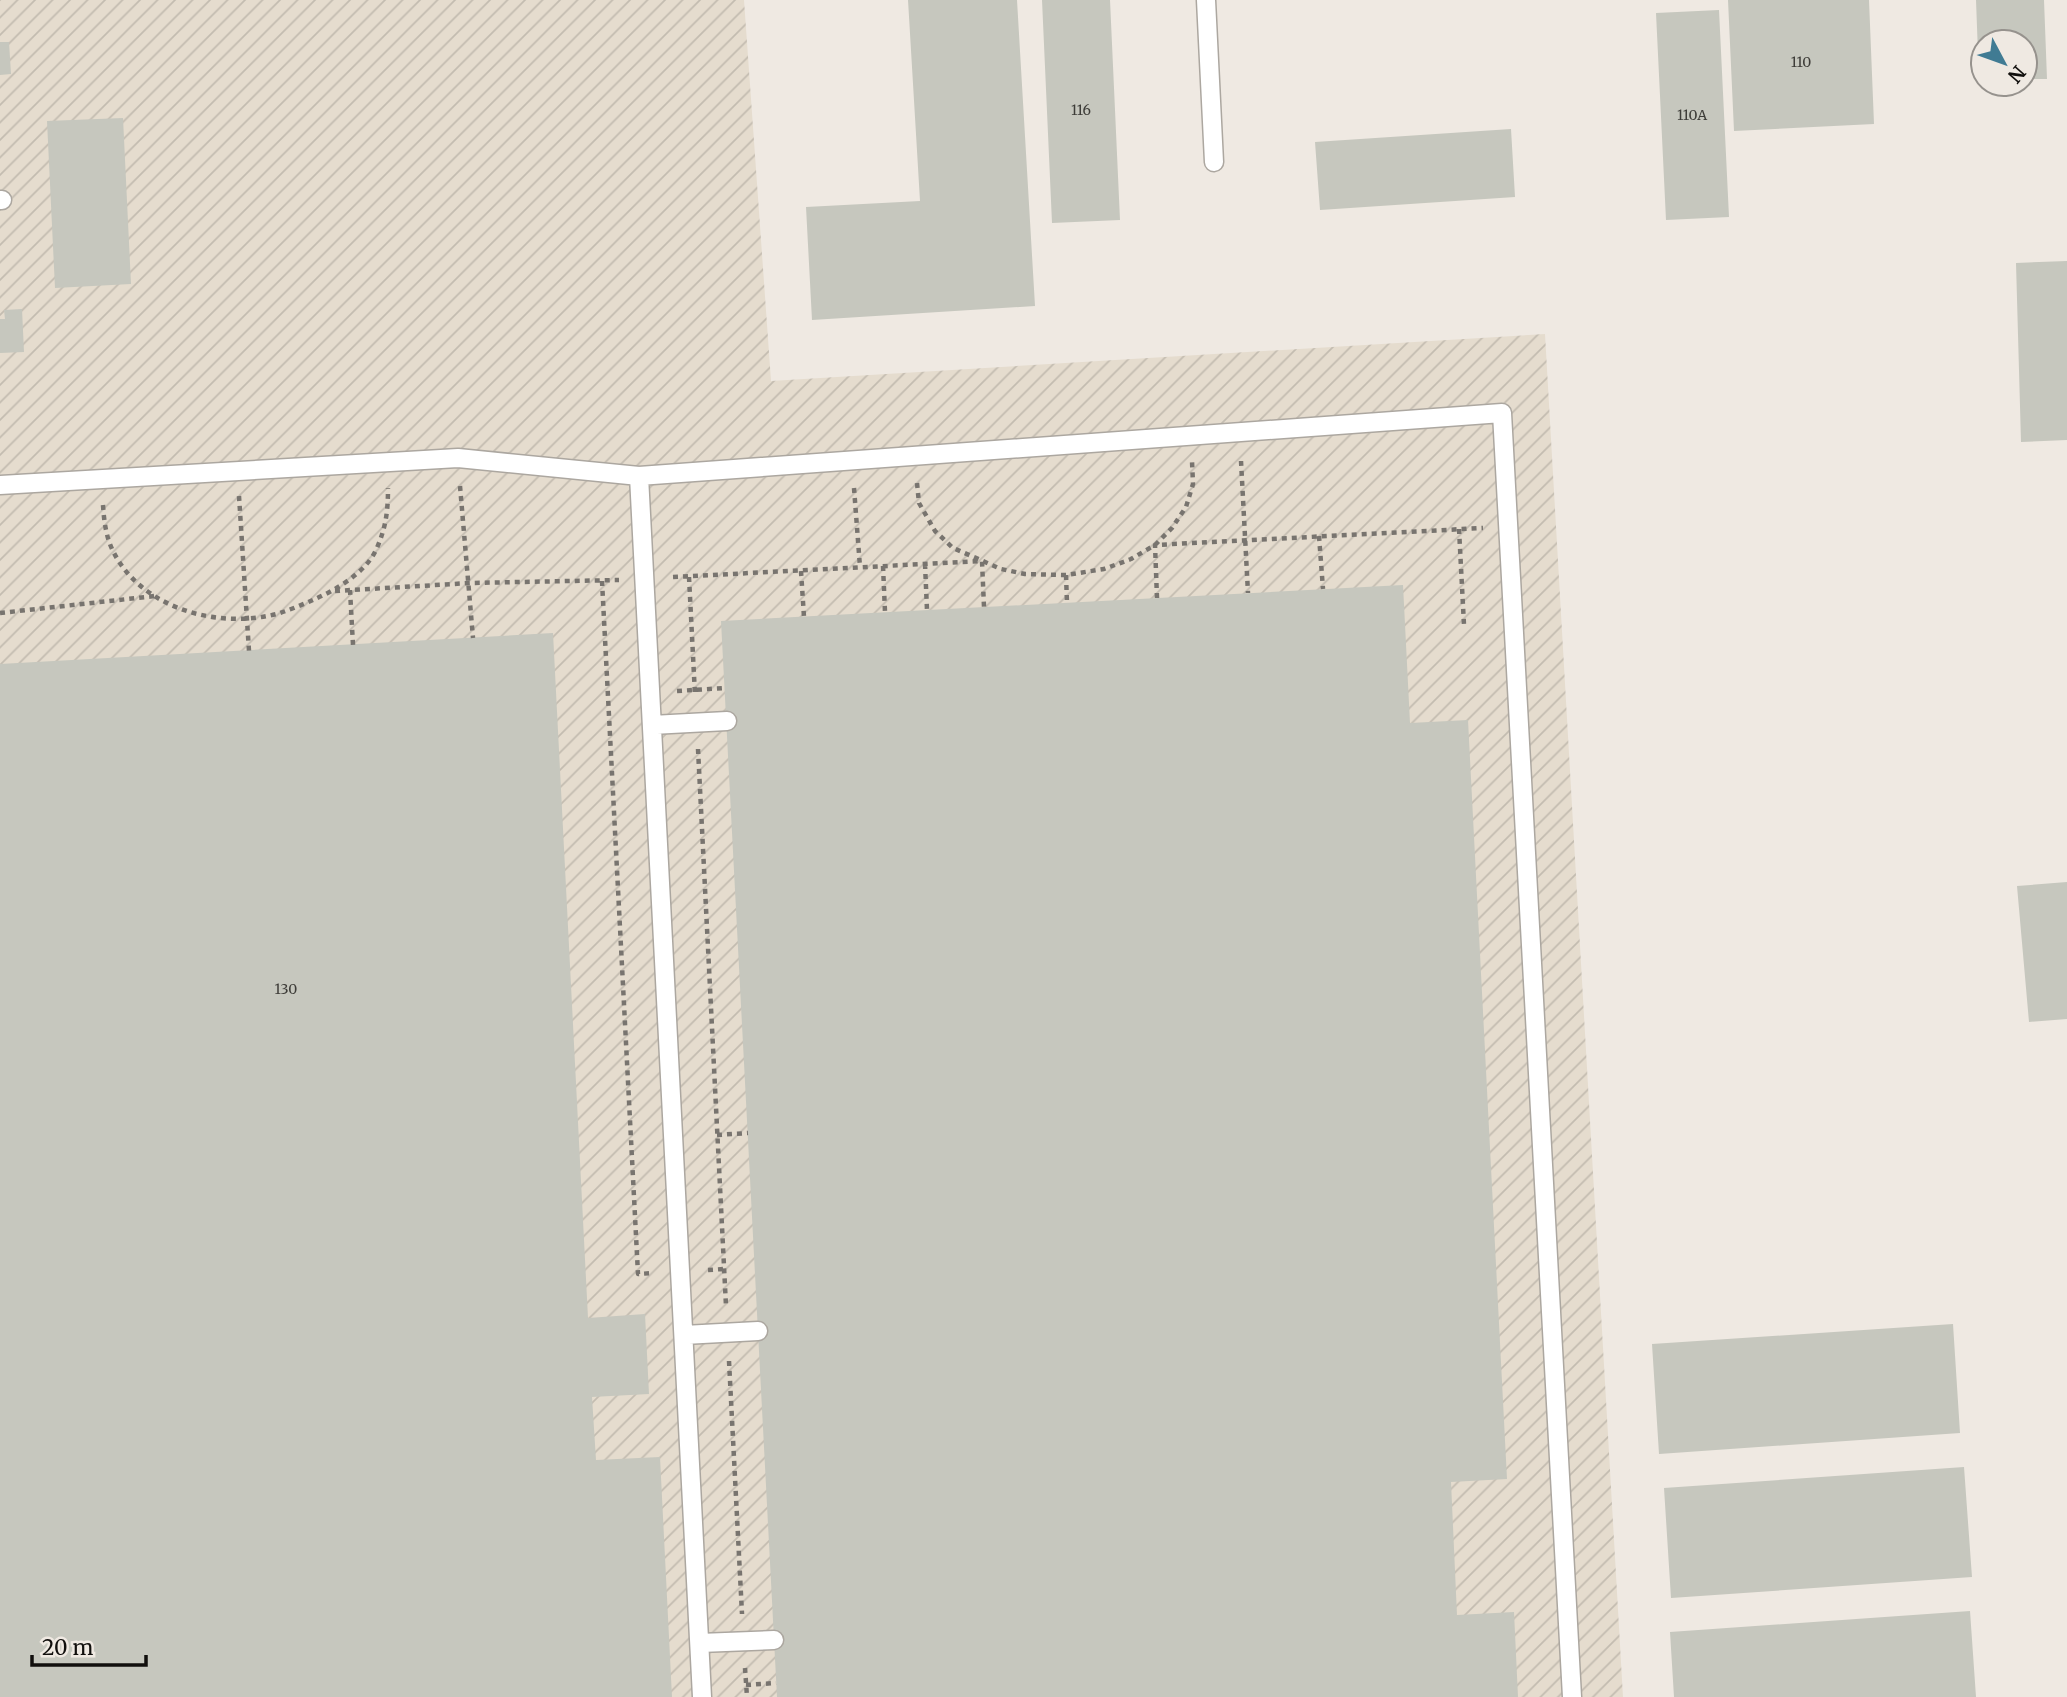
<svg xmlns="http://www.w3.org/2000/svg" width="2067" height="1697" font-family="Merriweather,serif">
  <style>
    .industrial { fill: url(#industrial-furrows) }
    .building { fill: #c6c7be }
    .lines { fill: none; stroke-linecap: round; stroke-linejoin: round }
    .lane-casing { stroke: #aca7a0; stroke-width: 21 }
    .path { stroke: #78746f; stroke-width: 4.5; stroke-dasharray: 5 5; stroke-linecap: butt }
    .lane { stroke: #fff; stroke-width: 18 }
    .labels { text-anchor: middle; stroke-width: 7; stroke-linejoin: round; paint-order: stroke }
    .number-label { font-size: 14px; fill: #3e3d39 }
  </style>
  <defs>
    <pattern id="industrial-furrows" width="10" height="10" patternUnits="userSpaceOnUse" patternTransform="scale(1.75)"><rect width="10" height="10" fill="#e5dcce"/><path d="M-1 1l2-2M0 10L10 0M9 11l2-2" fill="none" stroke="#c3bcb0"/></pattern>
  </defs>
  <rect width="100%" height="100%" fill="#efe9e2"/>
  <path class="industrial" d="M0,0H744L771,381L1545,334L1623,1697H0Z"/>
  <path class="building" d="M908,0H1017L1035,306L812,320L806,207L920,201Z
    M1042,0H1110L1120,220L1052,223Z
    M1728,0H1869L1874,124L1734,131Z
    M1976,0H2044L2047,79H2025V42H1983V81H1979Z
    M1719,10L1729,217L1666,220L1656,13Z
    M0,42H9L11,74L0,75Z
    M123,118L131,284L55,288L47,121Z
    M1511,129L1515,197L1320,210L1315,142Z
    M2067,261V440L2021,442L2016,263Z
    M22,309L24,352L0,353V319H5L4,310Z
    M1403,585L1410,723L1468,720L1507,1479L1451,1482L1457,1615L1514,1612L1518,1697H777L721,621Z
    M553,633L588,1318L645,1314L649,1394L592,1397L596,1460L660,1457L672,1697H0V664Z
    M2067,882V1019L2029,1022L2017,886Z
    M1953,1324L1960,1433L1659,1454L1652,1344Z
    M1964,1467L1972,1577L1671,1598L1664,1488Z
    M1970,1611L1976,1697H1674L1670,1632Z"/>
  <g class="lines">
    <g class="lane-casing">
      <path id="lane" d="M1206,0L1214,162
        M0,200H2
        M639,476L702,1697
        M0,485L458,458L639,476L1502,413L1572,1697
        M652,725L727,721
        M684,1335L758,1331
        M700,1643L774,1640"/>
    </g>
    <path class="path" d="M1241,461L1248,593
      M917,483L919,503L935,531L953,548L1001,569L1025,574L1066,575L1104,569L1131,559L1155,545L1172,528L1186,507L1193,484L1192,461
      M460,486L473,638
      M854,488L860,567
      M239,496L249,651
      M103,505C104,521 106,537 113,551C142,610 221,630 280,613C292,609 304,604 315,599C336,590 366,572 376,550C386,528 388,511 388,488
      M1459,529L1464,625
      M1319,536L1323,589
      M925,564L927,610
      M883,566L885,612
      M801,571L804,617
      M1066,575L1067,603
      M673,577L982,561L984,607
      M689,577L695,695
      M602,581L638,1274L654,1273
      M350,590L353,645
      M335,591L470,583L619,580
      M1157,598L1155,545L1483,528
      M0,613L155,596
      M677,691L725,688
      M698,749L726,1306
      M717,1135L748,1133
      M708,1270L724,1269
      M729,1361L742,1614
      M745,1668L747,1697
      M746,1685L776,1683"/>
    <use href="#lane" class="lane"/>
  </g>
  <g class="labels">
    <g class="number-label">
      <text x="1801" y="67">110</text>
      <text x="1081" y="115">116</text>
      <text x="1692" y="120">110А</text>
      <text x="286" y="994">130</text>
    </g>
  </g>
  <g transform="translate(2004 63) rotate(131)"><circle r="33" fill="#efe9e2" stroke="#96928d" stroke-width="2"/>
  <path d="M0-5L12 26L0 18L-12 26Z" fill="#407b93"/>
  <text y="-10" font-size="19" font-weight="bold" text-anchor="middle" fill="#110f0d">N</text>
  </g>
  <path d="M32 1655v10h114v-10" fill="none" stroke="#110f0d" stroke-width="3.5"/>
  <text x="42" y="1655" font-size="21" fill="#110f0d" stroke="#efe9e2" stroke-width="5" paint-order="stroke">20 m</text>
</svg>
